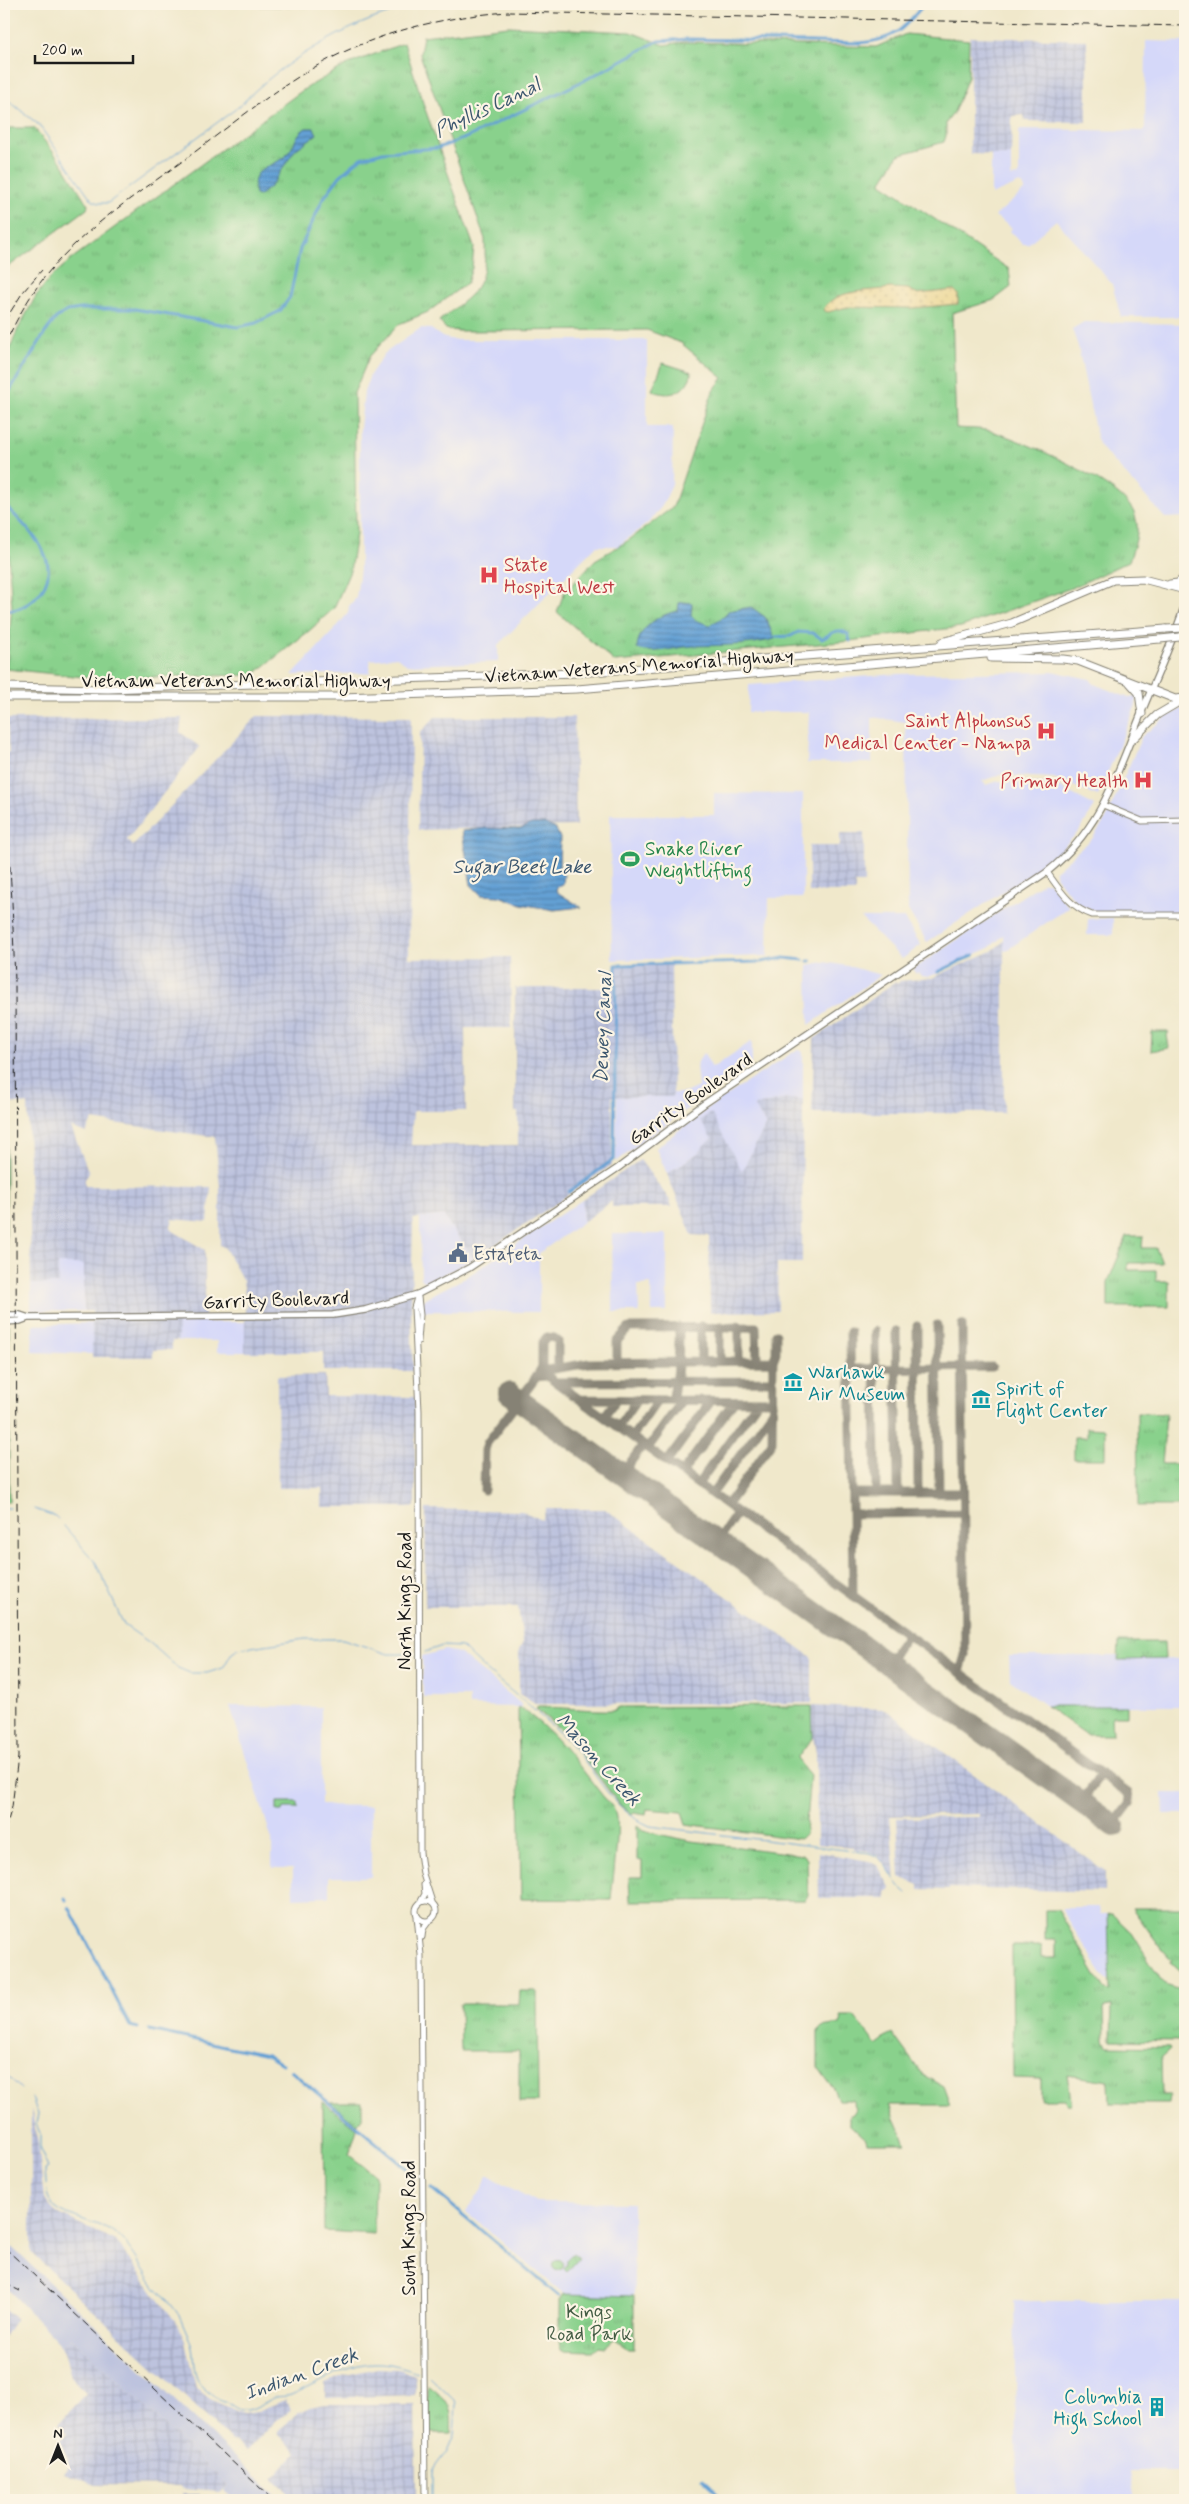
<svg xmlns="http://www.w3.org/2000/svg" width="1189" height="2504" font-family="Mynerve,sans-serif">
  <style>
    .built { fill: #d5d8f9 }
    .industrial { fill: url(#industrial-grid) }
    .railway { fill: #bdc3de }
    .grass { fill: url(#grass-tufts); stroke: #527654 }
    .sand { fill: url(#sand-dots); stroke: #857b5d }
    .pitch { fill: #89d18c; stroke: #527654 }
    .water { fill: url(#water-rules); stroke: #405e78 }
    .lines { fill: none; stroke-linecap: round; stroke-linejoin: round }
    .stream { stroke: #63a0d4; stroke-width: 1 }
    .canal { stroke: #63a0d4; stroke-width: 3 }
    .taxiway { stroke: #868274; stroke-width: 9 }
    .runway { stroke: #868274; stroke-width: 22 }
    .secondary-casing { stroke: #868274; stroke-width: 7 }
    .primary-casing { stroke: #868274; stroke-width: 8 }
    .highway-casing { stroke: #868274; stroke-width: 9 }
    .secondary { stroke: #fff; stroke-width: 5 }
    .primary { stroke: #fff; stroke-width: 5.5 }
    .highway { stroke: #fff; stroke-width: 7 }
    .rail { stroke: #1c1c1c; stroke-width: 1; stroke-dasharray: 8 4; stroke-linecap: butt }
    .highway-bridge-casing { stroke: #868274; stroke-width: 9; stroke-linecap: butt }
    .highway-bridge { stroke: #fff; stroke-width: 7 }
    .labels { text-anchor: middle; stroke-width: 4.5; stroke-linejoin: round; paint-order: stroke }
    .health-label { font-size: 19px; fill: #be3a42; stroke: #fcf5e5; text-anchor: end }
    .street-label { font-size: 19px; fill: #1c1c1c; stroke: #fcf5e5 }
    .leisure-label { font-size: 19px; fill: #27864d; stroke: #fcf5e5; text-anchor: start }
    .service-label { font-size: 19px; fill: #4e5e75; stroke: #fcf5e5; text-anchor: start }
    .culture-label { font-size: 19px; fill: #0d838f; stroke: #fcf5e5; text-anchor: start }
    .park-label { font-size: 19px; fill: #425b43; stroke: #fcf5e5 }
    .water-label { font-size: 20px; font-style: italic; fill: #3c576f; stroke: #fcf5e5 }
  </style>
  <defs>
    <pattern id="industrial-grid" width="8" height="8" patternUnits="userSpaceOnUse" patternTransform="scale(1.25)"><rect width="8" height="8" fill="#bdc3de"/><path d="M0 4h8M4 0v8" fill="none" stroke="#a2a7be"/></pattern>
    <pattern id="grass-tufts" width="24" height="20" patternUnits="userSpaceOnUse" patternTransform="scale(1.25)"><rect width="24" height="20" fill="#89d18c"/><path d="M3 7l-1-3M5 7V3M7 7l1-3M15 17l-1-3M17 17v-4M19 17l1-3" fill="none" stroke="#76b378"/></pattern>
    <pattern id="sand-dots" width="8" height="8" patternUnits="userSpaceOnUse" patternTransform="scale(1.25)"><rect width="8" height="8" fill="#eeda9e"/><path d="M2 2h.1M6 6h.1" fill="none" stroke="#ccba88" stroke-width="1.8" stroke-linecap="round"/></pattern>
    <pattern id="water-rules" width="6" height="5" patternUnits="userSpaceOnUse" patternTransform="scale(1.25)"><rect width="6" height="5" fill="#63a0d4"/><path d="M0 2.5h6" fill="none" stroke="#5182ab"/></pattern>
  </defs>
  <rect width="100%" height="100%" fill="#fcf5e5"/>
  <filter id="ink" filterUnits="userSpaceOnUse"><feTurbulence type="fractalNoise" baseFrequency=".02" numOctaves="2"/><feDisplacementMap in="SourceGraphic" scale="10" xChannelSelector="R" yChannelSelector="G"/><feConvolveMatrix kernelMatrix="1 2 1 2 8 2 1 2 1" color-interpolation-filters="sRGB"/></filter>
  <filter id="wash" filterUnits="userSpaceOnUse"><feTurbulence type="fractalNoise" baseFrequency=".0096" numOctaves="4" result="noise"/><feDisplacementMap in="SourceGraphic" scale="20" xChannelSelector="R" yChannelSelector="G"/><feGaussianBlur stdDeviation="1.12" result="paint"/><feColorMatrix in="noise" values="0 0 0 0 0 0 0 0 0 0 0 0 0 0 0 0 0 1.4 0 .05"/><feComposite in="paint" operator="in"/></filter>
  <g filter="url(#wash)">
    <rect width="100%" height="100%" fill="#f0e8cb"/>
    <path class="built" d="M1146,41L1185,42V317H1121L1112,284L1056,220L1028,244H1023L1010,231L1012,228L995,216L1025,190L1020,183L991,195V154L1011,155V177L1019,176V131L1021,129L1145,131Z
      M1084,322L1185,324V517L1165,518L1098,444L1078,346L1072,329Z
      M421,328L431,329L442,337L454,340H647V427H673L672,485L662,506L649,522L618,546H596L498,645V662L407,665L397,657L370,660V673L292,675L336,628L348,613L349,606L356,598L360,569V429L364,392L370,375L385,353Z
      M1056,672L1090,679L1094,684L1129,698L1136,695V705L1098,796L1054,778L999,775L982,781L986,785L999,781L1053,784L1095,806L1079,831L1050,861L927,942L908,910L906,728L912,723L872,717V763H807L809,712H748L749,685L899,674Z
      M1185,707V912H1098L1084,907L1076,902L1056,877L1055,871L1092,839L1106,819L1142,736L1166,717Z
      M714,793L803,794V898H769L768,956L612,960L610,815H714Z
      M1044,882H1049L1069,907L1007,950H1004V935L988,949L951,964L938,973L928,977L921,976L918,972L916,974L913,969Z
      M861,918H904L921,945L902,959Z
      M1113,918V935H1087L1088,919Z
      M824,962L848,966L881,975L809,1025L808,965Z
      M752,1041V1064L702,1098L616,1162L617,1097H672L673,1093H685L698,1087L696,1066L702,1054L704,1053L712,1068Z
      M798,1049L803,1052V1099H787L754,1106L766,1125L742,1172L712,1139L701,1151L667,1174L656,1148L705,1110Z
      M582,1200L583,1222L539,1253V1312L424,1311L422,1302L425,1298L465,1278Z
      M443,1215L474,1259L427,1283L421,1279L420,1218Z
      M612,1234H667V1312H652L651,1284L638,1285L639,1312H613Z
      M58,1264H84V1311H31V1284H58Z
      M178,1322H245V1352H217V1341H178Z
      M92,1323V1354L32,1352L33,1325Z
      M445,1650L459,1653L521,1704V1707L469,1706V1697H423L422,1656Z
      M1009,1656H1118L1119,1660L1185,1659V1706H1046L1010,1680Z
      M230,1706L321,1707V1805L371,1806V1877H329V1897L293,1898V1868H272V1840Z
      M1163,1793H1185V1814H1164Z
      M1069,1907H1099L1100,1914H1108L1110,1982L1106,1980L1061,1909Z
      M487,2175L537,2202L633,2203L634,2296L564,2294L465,2211L482,2191Z
      M1014,2301H1185V2471H1131L1136,2500H1017Z
      M293,2497H369V2500H296Z"/>
    <path class="industrial" d="M970,37L1087,40V122L1025,121L1024,115L1012,116L1011,155L970,154Z
      M257,716L411,717L409,958L510,957L511,1028H465L466,1111H413L411,1145H518V1112H515V988H616V965L671,964L673,1093L672,1097H612V1165L474,1259L443,1215L413,1219L411,1312L413,1371H323V1352H245V1308H247L243,1281L225,1248L220,1245V1187L215,1137L92,1120L86,1133L71,1127L89,1173L85,1178V1186L211,1187L208,1222L173,1219L170,1229L205,1250V1322H178V1341H172V1350H153V1357H92V1311H84V1264H58V1284H31L28,1104L4,1103V753L9,752L7,719L182,718L180,732L200,747L127,840L133,846Z
      M435,717H574L576,826L418,830L420,733Z
      M840,833H864V883H855V892H809V846H840Z
      M1004,941V1113H812L814,1039L895,982L897,984L900,981L932,978L992,951Z
      M787,1099H803L802,1263H777L778,1311L710,1312L709,1236L692,1235L667,1174L701,1151L703,1146L712,1139L700,1120L711,1113L742,1171L766,1125L754,1106Z
      M640,1160L669,1199L672,1207H612V1201L583,1222L582,1200Z
      M4,1253H6L7,1310H4Z
      M325,1375L326,1396L415,1397V1507H322V1488H278L277,1376Z
      M426,1509L522,1511L542,1520L546,1509H605L812,1657V1703L535,1704L519,1694V1650L523,1642L518,1607H425Z
      M812,1706L885,1709L1105,1871V1892L949,1888V1890L919,1889V1885L900,1877L897,1818L979,1817V1814L890,1816L895,1878L877,1855L868,1851L853,1849V1847L817,1844L816,1753L813,1737Z
      M818,1852L869,1861L878,1866L891,1889L886,1892L887,1898H819Z
      M31,2109L38,2143L44,2199L57,2213L116,2241L178,2325L184,2338L196,2388L210,2399L243,2414L255,2412L285,2400L292,2409L278,2419L246,2451L235,2441L233,2442L31,2252Z
      M4,2310L16,2318L4,2337Z
      M72,2338L228,2485L220,2492L183,2489L179,2486L96,2485L64,2473L68,2467V2456L59,2441L67,2433L59,2423L86,2394L71,2376L62,2346Z
      M378,2368L399,2369L415,2375V2395L325,2398V2383L345,2375Z
      M325,2404H415L416,2500H369V2497H293L273,2478L297,2452L277,2433L297,2413L310,2407Z
      M182,2494H200V2500H183Z"/>
    <path class="railway" d="M4,2240L281,2500H237L224,2489L228,2485L72,2338L62,2346L4,2285Z"/>
    <path class="grass" d="M247,4H335V7L258,6V4Z
      M508,26L631,32L664,45L684,42L876,47L906,34L969,40L968,77L954,112L946,123V136L944,142L898,155L881,183L1009,269L1011,287L994,300L952,313L956,428C968,429 982,428 994,432C1024,441 1124,485 1134,513C1141,530 1135,544 1129,561L1074,587L961,627L841,642L615,662L557,612L564,593L595,560L629,540L673,507L713,391L723,378L681,343L647,330L457,331L446,329L439,321C475,291 487,290 485,239L420,54L423,36Z
      M404,43L425,109L474,247L472,268L467,283L428,312L399,324L369,357L354,393L356,534L350,571L334,608L309,631L253,675L94,678L6,669L12,607L4,494V364L17,331L36,296L50,278L74,257L303,90L346,65Z
      M4,128H34L62,163L88,205L87,209L4,270Z
      M1152,1032H1169L1167,1035L1169,1048L1151,1051Z
      M4,1103H6V1253H4Z
      M1127,1236H1143L1142,1248H1156L1162,1263H1128V1270H1156V1281H1169V1307H1108V1282Z
      M9,1325V1502H4V1326Z
      M1137,1413L1166,1414L1162,1464H1185V1506H1138Z
      M1087,1428L1105,1429V1459H1074V1437H1087Z
      M1119,1642H1164L1165,1659L1118,1660Z
      M812,1706L813,1737L797,1759L810,1775L805,1834L800,1839L686,1824L682,1812L647,1809L646,1815L634,1813L632,1815L620,1805L566,1734L537,1710V1707C564,1707 589,1711 615,1710L619,1707Z
      M1046,1706H1127V1716H1112L1113,1735H1087Z
      M518,1707C551,1727 578,1764 602,1795C606,1800 614,1807 616,1813C621,1826 612,1882 611,1900L521,1899Z
      M637,1826L643,1831L691,1841L803,1855L807,1859L808,1895L805,1900L630,1901L629,1877H642V1861L637,1860Z
      M1132,1908H1185V1973L1181,1972L1169,1961L1172,1960L1162,1949Z
      M1045,1910H1058L1105,1990L1110,1991L1108,1914H1112L1132,1933L1161,1980L1168,1986L1185,1991V2041L1111,2040L1112,2006L1104,2007L1105,2040L1108,2046L1169,2047L1170,2049L1161,2057L1162,2095H1170L1169,2104H1110L1109,2081L1067,2075L1072,2104H1067L1064,2099H1041V2079L1013,2078L1012,1946H1041V1958H1056V1940H1045Z
      M520,1991H537L538,2102H519V2051H461L460,2004H519Z
      M840,2016H854L876,2045L892,2033L921,2073L943,2086L950,2105H889L906,2143H867L866,2139L849,2123V2116L853,2114L856,2109L852,2100H838L833,2088L818,2067V2031L822,2027L840,2024L842,2019Z
      M323,2102L357,2129L349,2155L375,2175L374,2234L324,2231Z
      M330,2102H362V2118L357,2124Z
      M573,2253L579,2258L567,2272L564,2269L567,2265V2259Z
      M564,2294L634,2296V2349H628L614,2339L605,2347L598,2346L592,2351L562,2350L560,2347V2300Z
      M428,2385C449,2401 453,2408 451,2433H428Z"/>
    <path class="sand" d="M890,288L908,289L918,294L954,290L958,294V304L913,308L847,307L828,312L823,310C835,288 870,292 890,288Z"/>
    <path class="pitch" d="M663,363L692,372C687,392 670,399 652,390Z
      M277,1802H298V1808H284L283,1811H277Z
      M552.5 2265a5.5 5.5 0 1 1 11 0a5.5 5.5 0 1 1-11 0Z"/>
    <path class="water" d="M306,128H314L317,134L295,150L271,186L259,196L255,195C249,163 274,170 288,153C296,144 295,134 306,128Z
      M684,602L692,603L691,615L695,620L710,625L725,616L728,611L751,607L765,617L775,639C748,646 721,645 694,646C675,647 656,655 637,649C637,628 660,614 678,611L679,603Z
      M532,824H545L556,829L560,838L559,871L564,875L563,884L556,888L557,892L581,907L554,910L521,904L499,896L481,895L471,885L462,831L486,828L520,829Z"/>
    <g class="lines">
      <path class="stream" d="M919,4L922,7
        M417,5L423,4
        M4,97L39,125L92,200L98,203H108L241,105C276,65 352,21 404,9
        M4,1508H10
        M34,1509L55,1516L58,1519
        M64,1526L96,1563L124,1625L150,1643L178,1668L190,1673H207L223,1668L231,1654L238,1649L305,1639H343L388,1654H414
        M425,1652L442,1646L462,1647C493,1679 531,1705 563,1736C595,1766 607,1808 650,1826L870,1853C888,1859 892,1883 907,1893
        M4,2072L21,2089
        M32,2098L38,2114L36,2124L40,2133V2149L48,2168L45,2170C46,2179 46,2189 48,2197C52,2216 98,2221 112,2231C130,2243 141,2268 154,2285C163,2297 178,2309 183,2324C187,2333 193,2346 193,2356C195,2382 199,2391 224,2401C230,2403 235,2409 241,2410C252,2412 266,2401 276,2397C281,2396 286,2397 291,2395C340,2374 361,2349 417,2372
        M430,2377L455,2401L456,2405L454,2435L447,2451L432,2471V2500"/>
      <path class="canal" d="M4,400L45,333L56,318L67,311L81,309H135L238,327L256,323L280,311L290,297L300,249L323,199L340,176L361,158L383,152L438,148L468,137L587,79L658,41L689,39L860,43C894,40 903,30 924,4
        M4,504C25,527 71,564 35,598C27,606 15,612 4,610
        M775,637L791,636L798,632L813,633L822,639C831,634 837,627 848,634L850,641
        M808,961H811
        M938,972L974,955
        M569,1192L614,1159L616,965L761,962L784,958L803,960
        M65,1898L66,1900
        M69,1907L130,2026L138,2028
        M149,2030L267,2055L282,2064
        M291,2071L417,2177
        M431,2188L559,2296
        M702,2479L725,2500"/>
      <path class="taxiway" d="M937,1325L939,1493
        M701,1326V1361
        M917,1326L918,1493
        M875,1331L876,1493
        M896,1331L898,1493
        M850,1332L853,1596
        M720,1361V1326
        M739,1361V1326
        M617,1362V1341L629,1328L756,1327L757,1360
        M851,1369L992,1367
        M539,1372L542,1367V1343L547,1337L554,1338L558,1341V1367
        M535,1377L547,1376L1128,1793L1130,1803L1118,1819L1110,1823
        M555,1382L773,1381
        M579,1399L773,1401
        M673,1400C673,1391 675,1385 677,1376C679,1360 679,1343 679,1327
        M604,1417L617,1399
        M618,1427L637,1400
        M632,1437L658,1400
        M648,1448L682,1401
        M667,1462L711,1401
        M682,1473L734,1401
        M622,1474L643,1445
        M698,1484L758,1401
        M484,1490L485,1450L487,1443L541,1371L589,1363L773,1361
        M852,1493H963
        M712,1494L773,1410
        M727,1505L772,1442L773,1361L776,1353V1334
        M852,1514L964,1513
        M717,1542L737,1513
        M887,1663L908,1634
        M960,1672L965,1655L962,1325
        M1081,1803L1101,1774"/>
      <path class="runway" d="M509,1393L1114,1826"/>
    </g>
  </g>
  <g filter="url(#ink)">
    <g class="lines">
      <g class="secondary-casing">
        <path id="secondary" d="M1103,805L1142,821L1185,820
          M1047,872C1060,890 1070,907 1092,915H1185
          M418,1294L414,1308L419,1411L420,1853L423,1874L432,1902
          M418,1297L420,1315L418,1341
          M416 1911a10 10 0 1 1 20 0a10 10 0 1 1-20 0Z
          M421,1901L425,1894L424,1885
          M417,1917L421,1955L425,2500
          M422,1937L423,1929L429,1921"/>
      </g>
      <g class="primary-casing">
        <path id="primary" d="M4,1315H20L29,1318L333,1315L365,1310L418,1294L469,1268L618,1168L704,1104L1047,872C1101,829 1116,776 1141,714C1156,677 1173,642 1185,604
          M4,1322L20,1321L28,1318"/>
      </g>
      <g class="highway-casing">
        <path id="highway" d="M1170,584L1178,583L1185,577
          M942,642L1012,623L1113,580L1143,579L1185,590
          M991,658L1063,659L1078,661L1175,699L1185,698
          M1130,683L1139,693L1142,714
          M4,687L108,689L577,673L1166,629
          M4,697H341L577,689L1160,639
          M1132,740L1157,715L1184,699"/>
      </g>
      <use href="#secondary" class="secondary"/>
      <use href="#primary" class="primary"/>
      <use href="#highway" class="highway"/>
      <path class="rail" d="M4,322L23,292L42,270
        M4,346C13,327 23,307 35,290C76,230 144,191 200,148C249,111 298,71 355,47C404,26 455,16 508,12L1185,26
        M4,770L12,901L15,981L18,1757L12,1807L4,1834
        M4,1045L11,1066
        M4,2247L273,2500
        M4,2283L20,2291"/>
      <g class="highway-bridge-casing">
        <path id="highway-bridge" d="M1166,629L1185,628
          M1160,639L1180,637"/>
      </g>
      <use href="#highway-bridge" class="highway-bridge"/>
    </g>
  </g>
  <defs>
    <g id="hospital-bare" transform="scale(1.5)"><path d="M-5-5h3v3.5h4V-5h3V5h-3V1.5h-4V5h-3Z" fill="#e0444e" stroke="#fcf5e5" stroke-width="2.5" paint-order="stroke"/></g>
    <g id="stadium-bare" transform="scale(1.5)"><path d="M0-5a6.5 5 0 1 0 0 10a6.5 5 0 1 0 0-10ZM-3.5-1.8h7v3.6h-7Z" fill="#2e9e5b" stroke="#fcf5e5" stroke-width="2.5" paint-order="stroke"/></g>
    <g id="civic-bare" transform="scale(1.5)"><path d="M-.6-6.5H3V-4.5H.6V-3L4-1V1h2V6H-6V1h2V-1L-.6-3ZM-1.2 2.5V6h2.4V2.5Z" fill="#5c6f8a" stroke="#fcf5e5" stroke-width="2.5" paint-order="stroke"/></g>
    <g id="museum-bare" transform="scale(1.5)"><path d="M0-6L6-3V-2H-6V-3ZM-5-1h2V3h-2ZM-1-1h2V3h-2ZM3-1h2V3H3ZM-6 4H6V6H-6Z" fill="#0f9aa8" stroke="#fcf5e5" stroke-width="2.5" paint-order="stroke"/></g>
    <g id="building-bare" transform="scale(1.5)"><path d="M-4-6H4V6H1V3H-1V6H-4ZM-2.5-4.3h1.7v1.8h-1.7ZM.8-4.3h1.7v1.8H.8ZM-2.5-1h1.7V.8h-1.7ZM.8-1h1.7V.8H.8Z" fill="#0f9aa8" stroke="#fcf5e5" stroke-width="2.5" paint-order="stroke"/></g>
  </defs>
  <g fill-rule="evenodd">
    <use href="#hospital-bare" x="489" y="575"/>
    <use href="#hospital-bare" x="1046" y="731"/>
    <use href="#hospital-bare" x="1143" y="780"/>
    <use href="#stadium-bare" x="630" y="859"/>
    <use href="#civic-bare" x="458" y="1253"/>
    <use href="#museum-bare" x="793" y="1382"/>
    <use href="#museum-bare" x="981" y="1399"/>
    <use href="#building-bare" x="1157" y="2407"/>
  </g>
  <g class="labels">
    <g class="health-label">
      <text x="504" y="571" text-anchor="start">State<tspan x="504" dy="22">Hospital West</tspan></text>
      <text x="1031" y="727">Saint Alphonsus<tspan x="1031" dy="22">Medical Center - Nampa</tspan></text>
      <text x="1128" y="787">Primary Health</text>
    </g>
    <g class="street-label">
      <text transform="translate(639 665) rotate(-4)" y="7">Vietnam Veterans Memorial Highway</text>
      <text x="236" y="687">Vietnam Veterans Memorial Highway</text>
      <text transform="translate(690 1098) rotate(-35)" y="7">Garrity Boulevard</text>
      <text transform="translate(276 1299) rotate(-2)" y="7">Garrity Boulevard</text>
      <text transform="translate(404 1601) rotate(-90)" y="7">North Kings Road</text>
      <text transform="translate(408 2228) rotate(-90)" y="7">South Kings Road</text>
    </g>
    <g class="leisure-label">
      <text x="645" y="855">Snake River<tspan x="645" dy="22">Weightlifting</tspan></text>
    </g>
    <g class="service-label">
      <text x="473" y="1260">Estafeta</text>
    </g>
    <g class="culture-label">
      <text x="808" y="1378">Warhawk<tspan x="808" dy="22">Air Museum</tspan></text>
      <text x="996" y="1395">Spirit of<tspan x="996" dy="22">Flight Center</tspan></text>
      <text x="1142" y="2403" text-anchor="end">Columbia<tspan x="1142" dy="22">High School</tspan></text>
    </g>
    <g class="park-label">
      <text x="589" y="2318">Kings<tspan x="589" dy="22">Road Park</tspan></text>
    </g>
    <g class="water-label">
      <text transform="translate(487 107) rotate(-25)" y="7">Phyllis Canal</text>
      <text x="522" y="873">Sugar Beet Lake</text>
      <text transform="translate(602 1028) rotate(-88)" y="7">Dewey Canal</text>
      <text transform="translate(599 1759) rotate(48)" y="7">Mason Creek</text>
      <text transform="translate(301 2373) rotate(-20)" y="7">Indian Creek</text>
    </g>
  </g>
  <rect width="1189" height="2504" fill="none" stroke="#fcf5e5" stroke-width="20"/>
  <g transform="translate(58 2446)" stroke="#fcf5e5" stroke-width="4" paint-order="stroke">
  <path d="M0-4L9 19L0 12L-9 19Z" fill="#1c1c1c"/>
  <text y="-8" font-size="14" font-weight="bold" text-anchor="middle" fill="#1c1c1c">N</text>
  </g>
  <path d="M35 55v8h98v-8" fill="none" stroke="#1c1c1c" stroke-width="2.5"/>
  <text x="42" y="55" font-size="15" fill="#1c1c1c" stroke="#fcf5e5" stroke-width="4" paint-order="stroke">200 m</text>
</svg>
